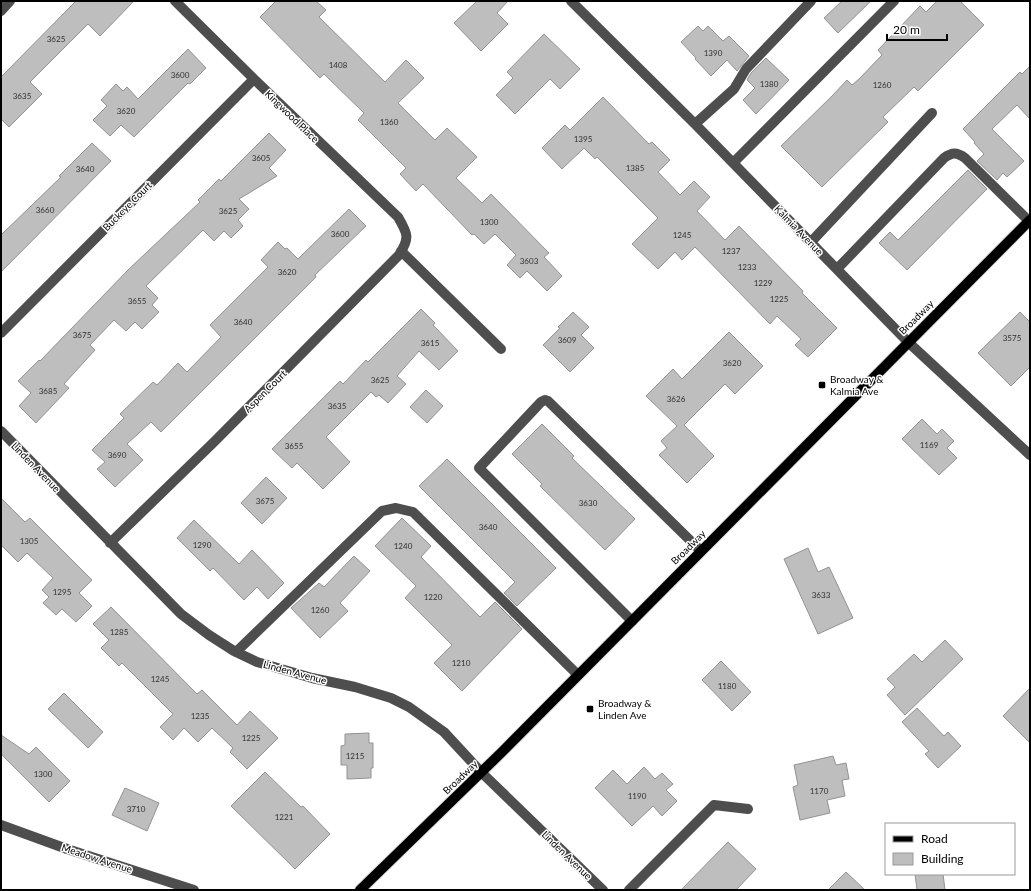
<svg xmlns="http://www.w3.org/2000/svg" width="1031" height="891" font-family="Lato,sans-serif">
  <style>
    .building { fill: #bebebe; stroke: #929292 }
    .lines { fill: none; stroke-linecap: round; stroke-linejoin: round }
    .major-casing { stroke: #dbdbdb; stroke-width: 12 }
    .minor { stroke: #4e4e4e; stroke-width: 10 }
    .major { stroke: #000; stroke-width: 10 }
    .poi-dot { fill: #000; stroke: #fff; stroke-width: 1.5 }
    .labels { text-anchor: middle; stroke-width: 3; stroke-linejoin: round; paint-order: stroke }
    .number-label { font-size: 8px; fill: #303030 }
    .street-label { font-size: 10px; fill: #000; stroke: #fff }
    .poi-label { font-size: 10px; fill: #000; stroke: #fff; text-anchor: start }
  </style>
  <rect width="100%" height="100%" fill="#fff"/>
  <path class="building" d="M76,1H134L100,36L88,24L30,82L42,94L9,127L1,119V77Z
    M276,1H316L326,10L319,17L385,82L406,60L424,78L398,103L435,140L447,128L477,157L456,178L482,203L491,194L549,253L544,257L562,276L547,291L527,271L520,278L507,265L516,255L495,234L484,244L474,234L472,235L423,184L416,191L400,174L406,168L358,120L364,113L324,74L320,78L260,17Z
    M477,1H508L497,13L508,24L481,51L454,23Z
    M842,1H871L838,33L824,18Z
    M937,1H960L984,25L918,91L914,87L883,117L888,122L822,187L781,146L832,96L847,80L852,85L859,79L882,55L878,50L920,6L926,12Z
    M698,26L703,31L708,26L723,41L729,36L749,56L737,71L727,60L711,76L695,59L696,58L681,42Z
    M544,34L580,69L560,89L550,79L515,114L496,95L513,78L507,72Z
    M188,49L206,68L190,84L188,83L134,137L121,125L110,136L93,120L107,106L101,100L116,84L123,91L127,87L138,99Z
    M766,58L789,80L756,114L743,100L755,88L747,80L751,73Z
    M1030,66V119L1017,105L992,129L1024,161L1007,177L1003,173L997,180L977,161L984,154L974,143L975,142L963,129L1020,72L1022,74Z
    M603,97L649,144L652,142L670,160L658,172L680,195L694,181L710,197L697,211L725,240L739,226L803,291L802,293L837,328L808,357L795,345L801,339L777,316L770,324L695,247L682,260L675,252L658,269L632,244L658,218L597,157L595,159L584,148L562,169L542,148L565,125L570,130Z
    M269,133L286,150L269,168L277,176L239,199L249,209L238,220L243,226L231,238L224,231L214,241L203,230L146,286L158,298L152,305L159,312L142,329L135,322L126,331L114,320L90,345L95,350L64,384L69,388L36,423L19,406L31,393L18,381L39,360L40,361L129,269L200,202L198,200L219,179L221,181Z
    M92,143L111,161L1,272V235L61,177L59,176Z
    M968,170L987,189L907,270L879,243L890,232L898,240Z
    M349,209L366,226L315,275L316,277L161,432L151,422L127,444L143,460L115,487L97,469L105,462L92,450L124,418L120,414L153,382L157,385L178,363L187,372L221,337L210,325L268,267L261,260L278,242L285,249L287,248L298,259Z
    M421,309L435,323L433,325L458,351L439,370L419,351L397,376L406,384L388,403L379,395L376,397L371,392L326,437L350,462L323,489L297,463L292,468L272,449L340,381L343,384L366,360L368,362Z
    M573,312L589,327L581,335L594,348L570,372L543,345L560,328L558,327Z
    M1020,312L1030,322V367L1011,386L978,353Z
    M729,332L763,366L735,394L725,384L684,425L714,456L687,483L659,455L667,448L661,441L677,426L646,396L673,369L682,379Z
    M426,390L443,406L427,423L410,407Z
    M922,419L937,434L942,429L954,441L947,448L957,458L939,475L902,439Z
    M542,424L574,456L572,458L635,519L605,550L540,486L542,484L512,454Z
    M447,459L556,568L517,606L504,593L515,582L419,486Z
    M266,477L287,498L262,524L241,503Z
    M1,498L25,522L30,518L92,580L79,593L92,606L76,622L62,609L56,615L43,603L49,597L42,590L53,578L27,553L18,562L1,545Z
    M402,518L431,546L421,557L480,617L495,602L522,629L462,691L434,663L452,645L405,598L416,586L375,546Z
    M194,520L239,564L252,550L284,583L268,599L257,587L244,600L213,568L210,571L177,538Z
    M808,548L818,572L829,567L853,618L818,634L784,559Z
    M354,556L370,571L340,603L348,611L320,638L291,608L319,583L324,587Z
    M111,607L197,694L202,690L237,725L250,711L278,738L247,769L230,752L233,748L212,728L198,742L184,728L173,740L160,727L173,714L122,663L119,666L101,648L109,640L93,624Z
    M945,640L963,659L905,715L887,695L895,687L887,679L914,654L922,662Z
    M721,661L751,692L732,711L702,680Z
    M1030,688V743L1003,716Z
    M64,693L103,732L88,748L48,709Z
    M917,708L944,736L948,732L961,746L938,768L925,754L929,751L902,722Z
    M369,733V743H373V768H371V778L347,779V765H341V746L345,745V734Z
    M1,735L29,754L36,747L70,781L49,802L1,754Z
    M833,756L836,765L846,763L849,779L842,780L845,796L827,800L830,813L800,820L793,787L798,785L794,765Z
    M644,767L655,779L662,773L673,784L666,790L677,801L662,816L653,806L632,826L595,788L613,770L627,784Z
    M265,772L301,807L303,806L330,834L295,869L231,806Z
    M125,788L159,803L147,831L112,815Z
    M728,842L756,869L736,890H681Z
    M846,872L865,890H828Z
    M915,874H943L945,890H917Z"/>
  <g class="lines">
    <g class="major-casing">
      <path id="major" d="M360,890L503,751L1030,220"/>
    </g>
    <path class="minor" d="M571,1L695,124L908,342L1030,455
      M1,11L10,1
      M695,124L734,89L746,69L811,1
      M733,163L894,1
      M811,242L932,113
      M401,251L501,349
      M837,269L944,158C952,152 957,152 965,158L1029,221
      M1,333L254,79
      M1,431L181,614L209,635L234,651L257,662L312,678L355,687L391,698L409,707L444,732L482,773L603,890
      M110,543L215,441L399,255C410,238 408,234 398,217L254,79L175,1
      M632,621L479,468L541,402L545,400L548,401L701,551
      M236,652L382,511L396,508L413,512L578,675
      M1,825L67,849L194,890
      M629,890L714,805L748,809"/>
    <use href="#major" class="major"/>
  </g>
  <g class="poi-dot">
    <rect x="818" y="381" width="8" height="8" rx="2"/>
    <rect x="586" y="705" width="8" height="8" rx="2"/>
  </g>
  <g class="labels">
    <g class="number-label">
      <text x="56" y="42">3625</text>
      <text x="713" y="56">1390</text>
      <text x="338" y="68">1408</text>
      <text x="180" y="78">3600</text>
      <text x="769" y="87">1380</text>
      <text x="882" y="88">1260</text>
      <text x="22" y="99">3635</text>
      <text x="126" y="114">3620</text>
      <text x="389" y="125">1360</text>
      <text x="583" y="142">1395</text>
      <text x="261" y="161">3605</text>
      <text x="635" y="171">1385</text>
      <text x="85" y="172">3640</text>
      <text x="45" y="213">3660</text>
      <text x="228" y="214">3625</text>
      <text x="489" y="225">1300</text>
      <text x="340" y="237">3600</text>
      <text x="682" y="238">1245</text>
      <text x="731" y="254">1237</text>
      <text x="529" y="264">3603</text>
      <text x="747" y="270">1233</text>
      <text x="287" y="275">3620</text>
      <text x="763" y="286">1229</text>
      <text x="779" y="302">1225</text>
      <text x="137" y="304">3655</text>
      <text x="243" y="325">3640</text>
      <text x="82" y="338">3675</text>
      <text x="1012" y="341">3575</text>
      <text x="567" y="343">3609</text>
      <text x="430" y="346">3615</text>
      <text x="732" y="366">3620</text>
      <text x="380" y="383">3625</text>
      <text x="48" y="394">3685</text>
      <text x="676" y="402">3626</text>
      <text x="337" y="409">3635</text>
      <text x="929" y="448">1169</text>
      <text x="294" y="449">3655</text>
      <text x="117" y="458">3690</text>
      <text x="265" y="504">3675</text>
      <text x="588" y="506">3630</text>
      <text x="488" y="530">3640</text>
      <text x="29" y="544">1305</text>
      <text x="202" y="548">1290</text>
      <text x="403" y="549">1240</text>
      <text x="62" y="595">1295</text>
      <text x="821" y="598">3633</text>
      <text x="433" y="600">1220</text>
      <text x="320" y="613">1260</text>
      <text x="119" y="635">1285</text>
      <text x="461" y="666">1210</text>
      <text x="160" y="682">1245</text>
      <text x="727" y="689">1180</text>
      <text x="200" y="719">1235</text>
      <text x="251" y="741">1225</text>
      <text x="355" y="759">1215</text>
      <text x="43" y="777">1300</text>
      <text x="819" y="794">1170</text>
      <text x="637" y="799">1190</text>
      <text x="136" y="812">3710</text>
      <text x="284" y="820">1221</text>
    </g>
    <g class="street-label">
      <text transform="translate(292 116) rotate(44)" y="4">Kingwood Place</text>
      <text transform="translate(127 206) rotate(-45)" y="4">Buckeye Court</text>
      <text transform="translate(799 230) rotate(46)" y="4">Kalmia Avenue</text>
      <text transform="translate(916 317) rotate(-45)" y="4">Broadway</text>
      <text transform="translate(265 391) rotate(-45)" y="4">Aspen Court</text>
      <text transform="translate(36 467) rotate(46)" y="4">Linden Avenue</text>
      <text transform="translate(688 547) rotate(-45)" y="4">Broadway</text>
      <text transform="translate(295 672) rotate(15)" y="4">Linden Avenue</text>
      <text transform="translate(460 777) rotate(-44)" y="4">Broadway</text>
      <text transform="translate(567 855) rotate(44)" y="4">Linden Avenue</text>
      <text transform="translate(97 858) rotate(18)" y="4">Meadow Avenue</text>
    </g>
    <g class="poi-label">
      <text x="830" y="383">Broadway &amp;<tspan x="830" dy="12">Kalmia Ave</tspan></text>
      <text x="598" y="707">Broadway &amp;<tspan x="598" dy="12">Linden Ave</tspan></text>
    </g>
  </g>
  <rect width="1031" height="891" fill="none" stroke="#000000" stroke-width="4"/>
  <rect x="885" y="823" width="130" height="52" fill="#ffffff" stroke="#999999"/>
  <rect x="893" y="836" width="20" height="6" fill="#000000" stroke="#999999"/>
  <text x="921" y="843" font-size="12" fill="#000000">Road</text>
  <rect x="893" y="853" width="20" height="12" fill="#bebebe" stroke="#999999"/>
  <text x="921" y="863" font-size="12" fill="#000000">Building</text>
  <path d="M887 34v6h60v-6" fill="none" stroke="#000000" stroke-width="2"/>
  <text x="893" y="34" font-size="12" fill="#000000" stroke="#ffffff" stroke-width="3" paint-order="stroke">20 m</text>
</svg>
